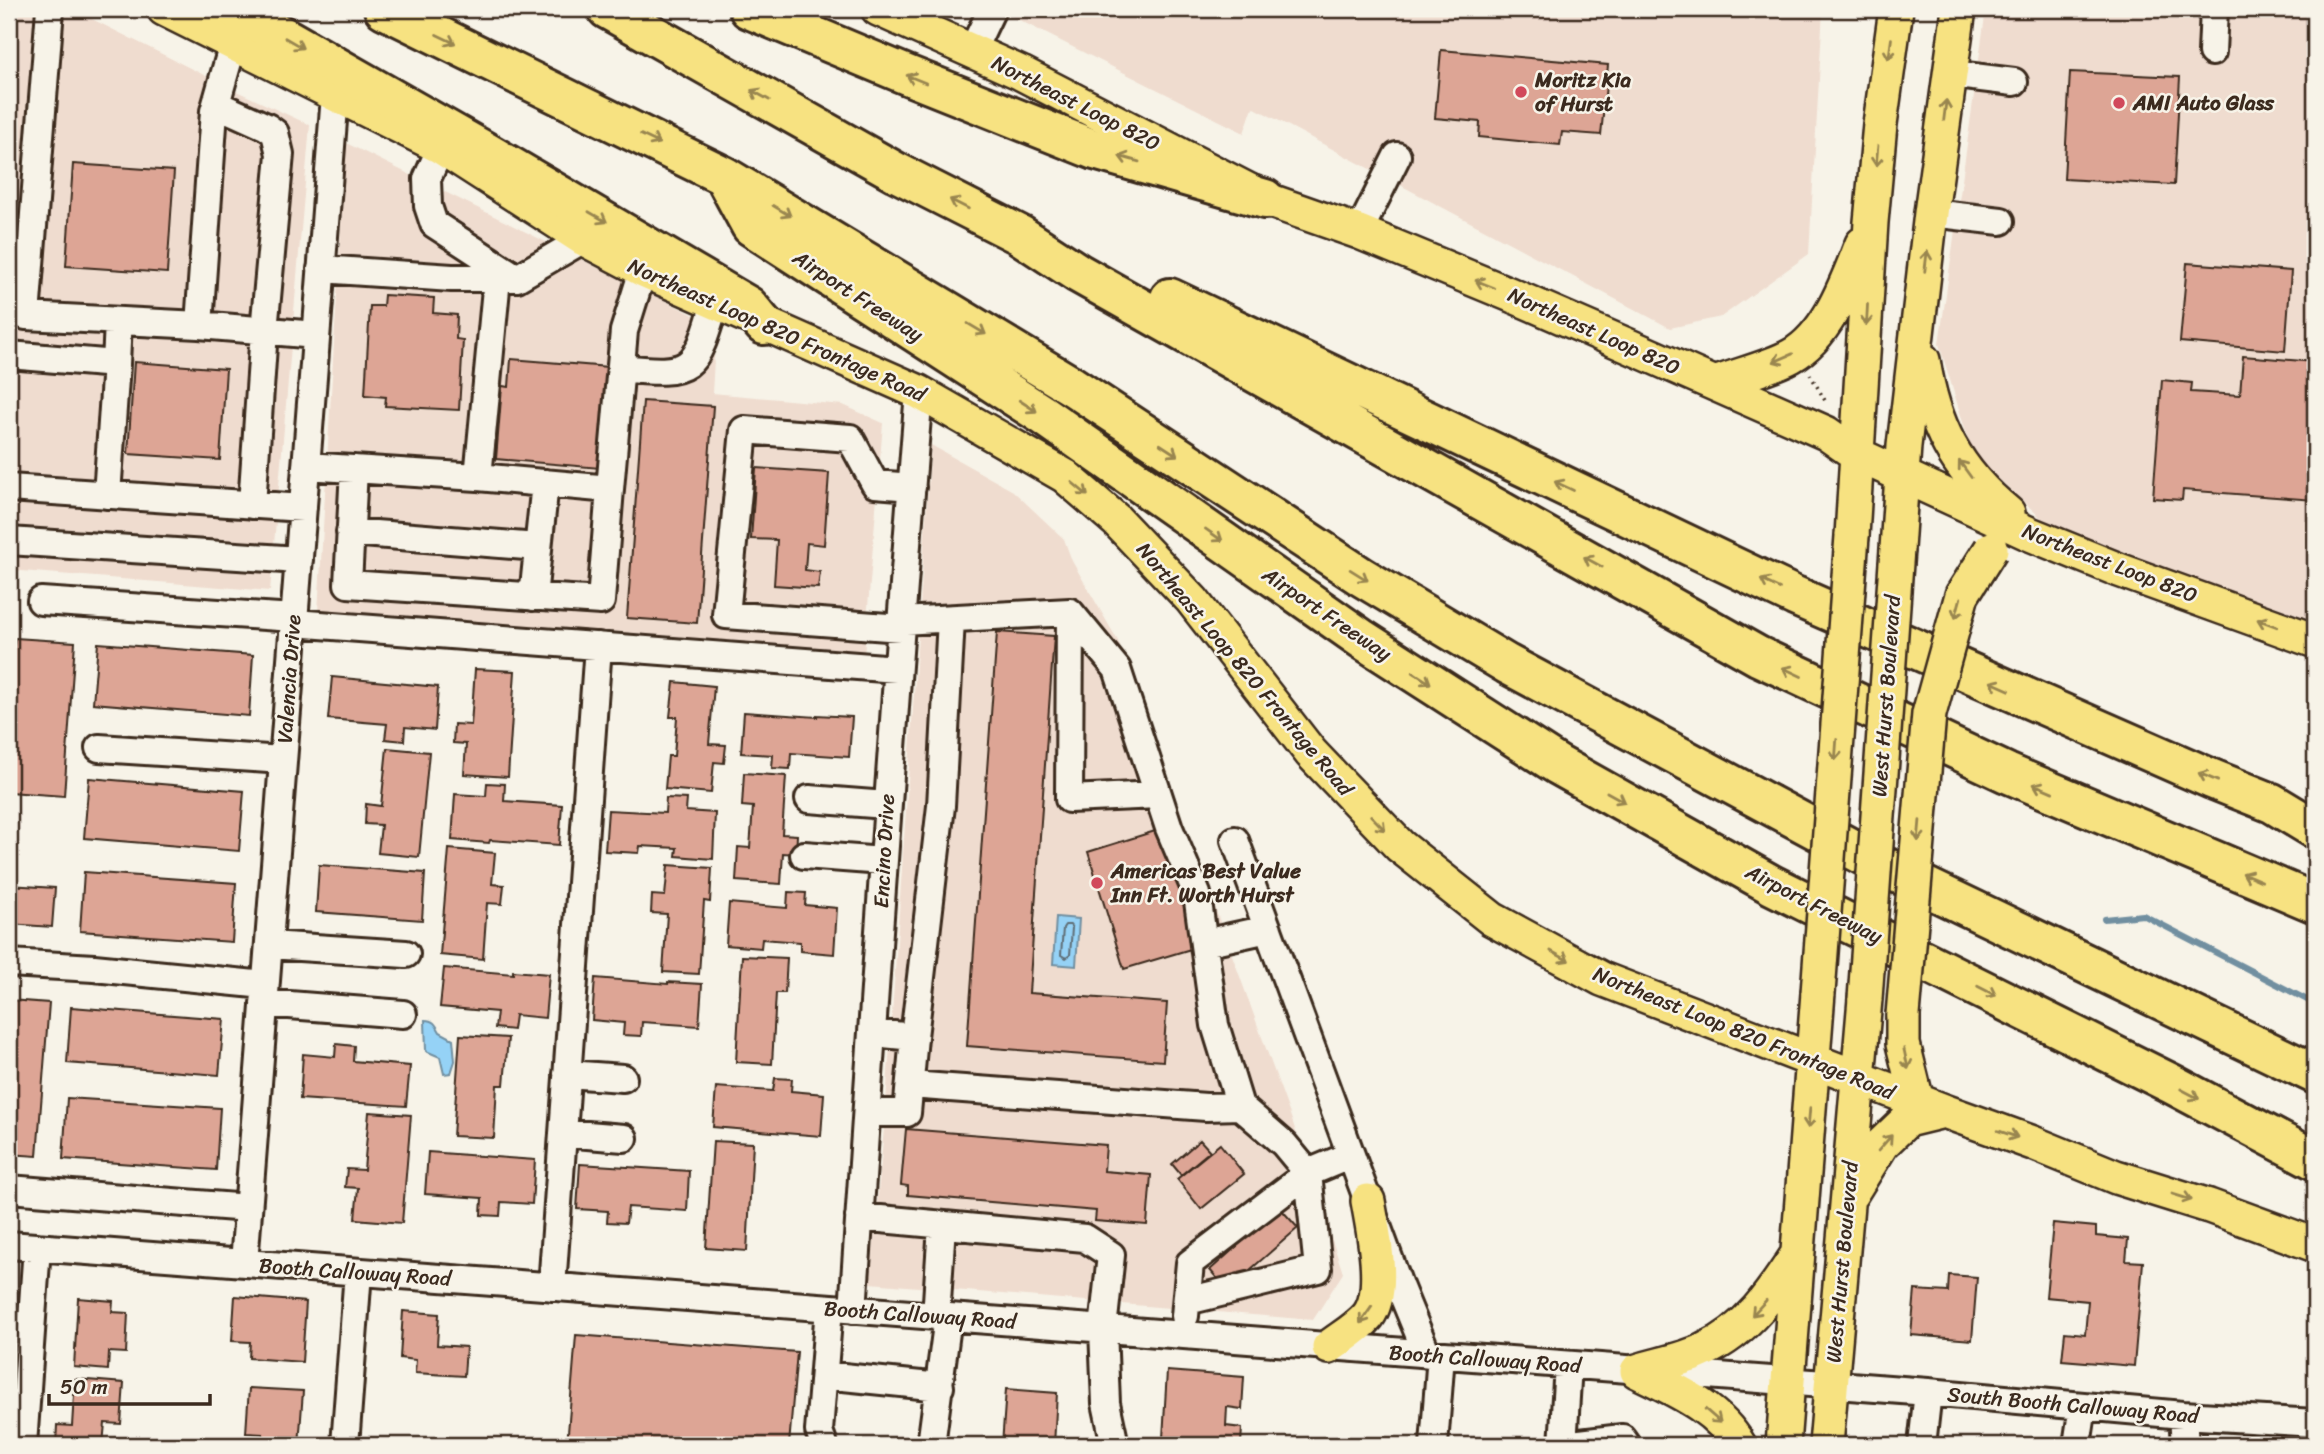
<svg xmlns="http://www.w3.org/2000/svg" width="2324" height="1454" font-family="Sriracha,sans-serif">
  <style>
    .built { fill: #efdccf }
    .water { fill: #95d2f6; stroke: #718fa0; stroke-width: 2 }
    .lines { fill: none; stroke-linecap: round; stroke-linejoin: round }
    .shore { stroke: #5f6d74; stroke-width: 2 }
    .stream { stroke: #718fa0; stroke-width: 6 }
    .building { fill: #dda595; stroke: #3b2a1e; stroke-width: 2 }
    .minor-casing { stroke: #3b2a1e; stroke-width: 32 }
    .major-casing { stroke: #3b2a1e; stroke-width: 38 }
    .highway-casing { stroke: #3b2a1e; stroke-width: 44 }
    .path { stroke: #3b2a1e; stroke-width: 3.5; stroke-dasharray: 2 5; stroke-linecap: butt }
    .minor { stroke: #f7f3e8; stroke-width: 26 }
    .major { stroke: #f7e281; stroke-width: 33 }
    .highway { stroke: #f7e281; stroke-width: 38 }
    .major-bridge-casing { stroke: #3b2a1e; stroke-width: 38; stroke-linecap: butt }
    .major-bridge { stroke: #f7e281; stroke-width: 33 }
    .oneway { stroke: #998650 }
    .poi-dot { fill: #d1495b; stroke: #f7f3e8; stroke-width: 2.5 }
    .labels { text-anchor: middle; stroke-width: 5; stroke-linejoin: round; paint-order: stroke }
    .poi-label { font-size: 21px; font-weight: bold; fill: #3b2a1e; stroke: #f7f3e8; text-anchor: start }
    .street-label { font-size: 21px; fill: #3b2a1e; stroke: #f7f3e8 }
  </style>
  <rect width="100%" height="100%" fill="#f7f3e8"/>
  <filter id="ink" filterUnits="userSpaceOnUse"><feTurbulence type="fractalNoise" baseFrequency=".0143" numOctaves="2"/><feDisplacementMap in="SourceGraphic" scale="14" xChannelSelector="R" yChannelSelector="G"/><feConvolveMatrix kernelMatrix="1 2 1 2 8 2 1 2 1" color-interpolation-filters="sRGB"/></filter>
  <g filter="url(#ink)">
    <path class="built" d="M9,9H72L232,89L310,125L270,591L9,570Z
      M997,9H1823L1809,254L1721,317L1670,328L1253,107L1244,133Z
      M1986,9H2315V623L2066,541L1973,455L1939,344Z
      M346,143L716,326L712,393L843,405L883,423L864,656L318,612Z
      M931,445L1013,491L1064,539L1072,561L1118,641L1292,1120L1343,1273L1313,1320L870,1283L885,1117Z"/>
    <path class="water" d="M1056,917L1079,919L1076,966L1053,964Z
      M425,1020C434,1020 436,1025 440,1032L453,1039L455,1061L451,1073L444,1074L440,1057L426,1051Z"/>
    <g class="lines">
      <path class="shore" d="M1065,925H1070L1072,928L1070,955L1066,958L1061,955L1063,928Z"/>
      <path class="stream" d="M2104,919L2143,915L2315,1004"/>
    </g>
    <path class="building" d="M1441,50L1608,65L1601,135L1562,132L1560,145L1479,137L1480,122L1435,118Z
      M2070,72L2180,77L2174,185L2064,179Z
      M73,164L174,171L167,273L66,266Z
      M2187,263L2291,271L2285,351L2180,342Z
      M384,295L434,298L433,313L457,315L456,339L463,340L459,410L385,406L386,397L365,395L370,306H383Z
      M2243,356L2315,362V500L2183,490L2182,500L2153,498L2162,380L2192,383L2191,392L2240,395Z
      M511,359L608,367L600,468L496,459L502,386L509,387Z
      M134,362L226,369L220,460L128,454Z
      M643,401L713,406L697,623L627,618Z
      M756,468L829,473L824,545L807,543L805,570L820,572L818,588L774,585L777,540L751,539Z
      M997,632L1054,636L1029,993L1167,1003L1163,1061L967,1046Z
      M15,638L75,642L64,796L9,792V729Z
      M98,643L253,655L249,716L93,703Z
      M475,669L515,671L508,777L464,774L466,744L453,743L454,724L471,725Z
      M332,677L438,687L435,730L405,727L404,741L385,739L387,724L328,719Z
      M674,682L714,686L709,744L726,745L724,763L714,762L711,793L665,789L668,756H674L677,717H670Z
      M744,712L817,717V715L852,717L849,757L791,753L790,769L772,768L773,755L741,753Z
      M387,748L429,752L419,857L378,853L381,825L365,824L366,804L381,806Z
      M744,773L786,776L782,834L797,835L796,854L783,853L781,884L736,881L738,847L750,848L753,807L742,806Z
      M89,778L244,791L239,851L84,838Z
      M487,783L505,784L504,801L562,805L559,845L490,840L489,843L452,840L455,794L486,796Z
      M666,798L687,799L686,811L715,813L713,859L676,856L677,848L640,846L639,853L605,851L608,810L665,813Z
      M1168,827L1204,945L1124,969L1088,852Z
      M449,849L495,853L492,884L504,885L502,904L487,903L483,959L440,955Z
      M319,865L425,873L422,920L316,912Z
      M668,865L712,868L710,902L704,901L699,974L663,972L667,914L651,913L652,895L665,896Z
      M84,872L236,883L232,942L80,931Z
      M9,885L55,888L52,927L9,924Z
      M788,892L806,893L805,905L837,908L834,954L800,951V942L762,939L761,948L726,945L729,903L787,908Z
      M742,956L787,958L785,993H776L772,1064L736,1062Z
      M444,968L513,974V971L549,974L545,1018L515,1015L513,1030L495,1028L497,1012L440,1007Z
      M595,978L668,984V982L702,984L699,1026L642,1022L641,1036L623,1035L624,1023L592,1020Z
      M9,1000L49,1003L37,1156L9,1154Z
      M71,1007L224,1019L219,1075L67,1063Z
      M460,1035L508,1038L504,1085H497L494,1138L453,1136Z
      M336,1044L354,1046L353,1061L410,1066L406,1106L300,1099L303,1054L335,1057Z
      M775,1078L792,1079L791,1091L824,1094L821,1136L713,1127L716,1087L773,1091Z
      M67,1098L220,1108L216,1170L63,1159Z
      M369,1112L411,1115L402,1223L355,1219L358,1188L345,1187L347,1169L364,1170Z
      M906,1129L1106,1145L1104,1171L1151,1175L1147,1225L1095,1221L1096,1211L908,1195V1186L901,1185Z
      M1200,1140L1210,1151L1181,1175L1172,1164Z
      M713,1141L753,1143L747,1251L706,1248Z
      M1220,1144L1244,1174L1201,1209L1177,1179Z
      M428,1152L535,1160L532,1204L501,1202L500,1216L481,1215L482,1198L425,1194Z
      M580,1164L689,1171L687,1211L628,1207L626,1223L607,1222L608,1211L577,1209Z
      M1280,1208L1298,1228L1227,1290L1210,1270Z
      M2053,1223L2096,1227V1236L2128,1239L2126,1261L2143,1262L2134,1366L2062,1360L2065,1332L2085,1334L2088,1301L2046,1297Z
      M1949,1275L1977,1277L1972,1340L1911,1335L1915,1290L1948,1292Z
      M235,1296L306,1302L302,1362L249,1358L250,1342L232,1341Z
      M78,1298L113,1301L112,1312L128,1313L126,1353L109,1352L108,1370L74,1367Z
      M403,1311L439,1314L437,1345L466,1347L464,1376L415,1373L416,1360L400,1358Z
      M576,1335L797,1352L789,1445H567Z
      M1167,1371L1244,1377L1242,1409L1227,1407L1226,1426L1242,1428L1241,1444L1163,1438Z
      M75,1379L124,1383L121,1424L105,1423L103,1445H56L57,1425L72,1426Z
      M249,1388L303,1391L299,1445H262L263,1434L246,1433Z
      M1006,1389L1057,1393L1054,1445H1002Z"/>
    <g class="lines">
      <g class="minor-casing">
        <path id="minor" d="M50,9L26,316L199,325L214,111L233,44
          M972,51L992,9
          M2212,52L2214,9
          M1949,74L2014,82
          M216,104L267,127L275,133L280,154L264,331L252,505
          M441,147L427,179L428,206L434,224L517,278
          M1931,213L2001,221
          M1359,232L1397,156
          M321,269L452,278H517L584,239
          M199,325L316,335
          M9,355L116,364L118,321
          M621,368C693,376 695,371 715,303
          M306,466L478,477L610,489L624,331L643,270
          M354,469L348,584L601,601L610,489
          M478,477L497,278
          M9,488L303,508
          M107,495L116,364
          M350,532L538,547
          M9,541L299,560
          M533,597L545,483
          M41,601L294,618
          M1070,612L1069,799L1158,795
          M901,621L1070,612L1117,669L1169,828L1197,894L1215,1025L1240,1106L1206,1107L910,1085
          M294,623L897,669
          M901,628L726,615L744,430L850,438L875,484L912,487
          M99,748L283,760
          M809,799L886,805
          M1235,840L1400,1288L1427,1354
          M804,855L883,861
          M1204,943L1268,929
          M269,945L406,954
          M9,963L94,968L265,985
          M264,1003L403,1014
          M914,1037L941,806L951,619
          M567,1074L623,1078
          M1240,1106L1284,1144L1308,1173L1351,1155
          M867,1113H907L914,1037L873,1033
          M563,1133L624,1138
          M9,1189L248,1208
          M859,1217L1085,1238L1111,1255L1103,1329L1106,1403L1115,1445
          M9,1245L1928,1392L2183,1415L2315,1423
          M244,1263L335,95
          M552,1287L598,646
          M1187,1301L1318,1269L1308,1173
          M853,1310C874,1004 894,698 919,392
          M1185,1316L1190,1263L1308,1173
          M936,1317L942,1225
          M824,1375L940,1387
          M2183,1415L2185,1445
          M23,1445L37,1247
          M345,1445L358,1272
          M824,1445L819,1431L829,1308
          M931,1445L948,1317
          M1434,1445L1441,1355
          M1563,1445L1568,1365
          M1563,1445L1622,1438L1627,1445
          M1922,1445L1928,1392
          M2077,1445L2083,1406"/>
      </g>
      <g class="major-casing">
        <path id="major" d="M164,9L441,147L584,239L643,270L919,392L1065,476L1116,520L1192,600L1311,753L1400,846L1492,919L1602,979L1944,1111L2033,1143L2116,1177L2209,1206L2315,1245
          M878,9L1021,73L1265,199L1359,232L1509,294L1638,350L1826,433L1856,454L2030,534L2119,570L2315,641
          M1923,360C1933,425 1956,471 2008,513
          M1715,384C1738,375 1769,368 1791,356C1829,335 1847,281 1862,244
          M1852,536L1871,222L1880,124L1896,9
          M1897,549L1904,446L1931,213L1959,9
          M1903,1015V1044L1917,1101
          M1851,1194L1882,1144L1907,1120L1944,1111
          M1329,1347C1342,1337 1358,1328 1368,1316C1387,1291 1373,1230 1368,1201
          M1637,1371C1659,1364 1684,1360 1704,1350C1747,1331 1773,1292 1797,1255
          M1637,1371C1675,1390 1717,1407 1739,1445
          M1783,1445L1818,993
          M1826,1445L1865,999"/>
      </g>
      <g class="highway-casing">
        <path id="highway" d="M235,9L486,152L748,306L764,325
          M384,9L724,176L1072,386L1362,577L1507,664L1893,871L2315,1074
          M607,9L896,172L1020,235L1078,273L1758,656L2007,773L2315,903
          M749,9L907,75L1095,150L1265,199
          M725,178L751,226L1043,415L1362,639L1558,765L1772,885L2172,1084L2315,1160
          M1170,298L1795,596L2212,779L2272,803L2315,829"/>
      </g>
      <path class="path" d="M1810,374L1827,404"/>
      <use href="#minor" class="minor"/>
      <use href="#major" class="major"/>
      <use href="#highway" class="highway"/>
      <g class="major-bridge-casing">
        <path id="major-bridge" d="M1818,993L1852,536
          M1865,999L1897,549
          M1903,1015L1929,714L1962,595L1991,549"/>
      </g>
      <use href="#major-bridge" class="major-bridge"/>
    </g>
    <defs><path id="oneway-shaft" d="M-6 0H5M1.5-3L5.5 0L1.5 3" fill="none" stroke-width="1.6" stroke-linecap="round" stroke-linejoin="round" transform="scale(1.75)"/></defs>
    <g class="oneway">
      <use href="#oneway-shaft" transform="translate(446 39) rotate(26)"/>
      <use href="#oneway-shaft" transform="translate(294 43) rotate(30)"/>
      <use href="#oneway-shaft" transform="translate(1890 49) rotate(98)"/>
      <use href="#oneway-shaft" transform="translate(916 79) rotate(-158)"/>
      <use href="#oneway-shaft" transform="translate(760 95) rotate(-151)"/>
      <use href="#oneway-shaft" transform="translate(1945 110) rotate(-83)"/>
      <use href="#oneway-shaft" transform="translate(650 139) rotate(26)"/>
      <use href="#oneway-shaft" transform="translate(1877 156) rotate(95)"/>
      <use href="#oneway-shaft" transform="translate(1129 159) rotate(-164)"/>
      <use href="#oneway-shaft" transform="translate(959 204) rotate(-153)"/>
      <use href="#oneway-shaft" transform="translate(782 211) rotate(31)"/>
      <use href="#oneway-shaft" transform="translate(598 217) rotate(30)"/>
      <use href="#oneway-shaft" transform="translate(1926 261) rotate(-83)"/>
      <use href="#oneway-shaft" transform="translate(1485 284) rotate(-158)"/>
      <use href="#oneway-shaft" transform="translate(1867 315) rotate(93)"/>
      <use href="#oneway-shaft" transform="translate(977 329) rotate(31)"/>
      <use href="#oneway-shaft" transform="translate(1783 358) rotate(157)"/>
      <use href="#oneway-shaft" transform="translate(1028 406) rotate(33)"/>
      <use href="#oneway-shaft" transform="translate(1169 450) rotate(33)"/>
      <use href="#oneway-shaft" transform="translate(1965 469) rotate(-126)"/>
      <use href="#oneway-shaft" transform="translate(1564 486) rotate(-155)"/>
      <use href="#oneway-shaft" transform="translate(1080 489) rotate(40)"/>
      <use href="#oneway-shaft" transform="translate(1214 535) rotate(35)"/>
      <use href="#oneway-shaft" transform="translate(1593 562) rotate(-151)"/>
      <use href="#oneway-shaft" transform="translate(1359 575) rotate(32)"/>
      <use href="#oneway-shaft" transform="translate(1770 584) rotate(-155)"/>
      <use href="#oneway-shaft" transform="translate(1958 608) rotate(105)"/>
      <use href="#oneway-shaft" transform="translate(2267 623) rotate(-159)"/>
      <use href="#oneway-shaft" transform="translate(1792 672) rotate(-155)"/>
      <use href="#oneway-shaft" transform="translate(1422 678) rotate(33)"/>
      <use href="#oneway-shaft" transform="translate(2000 686) rotate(-156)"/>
      <use href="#oneway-shaft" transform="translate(1836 750) rotate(94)"/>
      <use href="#oneway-shaft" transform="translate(2208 777) rotate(-157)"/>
      <use href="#oneway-shaft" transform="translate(2043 788) rotate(-157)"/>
      <use href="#oneway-shaft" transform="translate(1616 797) rotate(29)"/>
      <use href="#oneway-shaft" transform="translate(1378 823) rotate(46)"/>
      <use href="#oneway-shaft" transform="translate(1919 831) rotate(95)"/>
      <use href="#oneway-shaft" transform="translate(2252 877) rotate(-157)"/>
      <use href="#oneway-shaft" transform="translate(1560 956) rotate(29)"/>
      <use href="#oneway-shaft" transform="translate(1987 991) rotate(27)"/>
      <use href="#oneway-shaft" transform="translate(1906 1059) rotate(78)"/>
      <use href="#oneway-shaft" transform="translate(2190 1094) rotate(28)"/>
      <use href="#oneway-shaft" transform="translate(1809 1118) rotate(95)"/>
      <use href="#oneway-shaft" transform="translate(2008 1134) rotate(19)"/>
      <use href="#oneway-shaft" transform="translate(1885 1143) rotate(-49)"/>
      <use href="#oneway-shaft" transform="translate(2182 1197) rotate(17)"/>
      <use href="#oneway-shaft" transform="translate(1759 1308) rotate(133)"/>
      <use href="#oneway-shaft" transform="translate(1366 1315) rotate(125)"/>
      <use href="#oneway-shaft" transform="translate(1713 1416) rotate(41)"/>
    </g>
  </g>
  <g class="poi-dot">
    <circle cx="1521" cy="92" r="7"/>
    <circle cx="2119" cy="103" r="7"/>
    <circle cx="1097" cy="883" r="7"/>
  </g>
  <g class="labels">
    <g class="poi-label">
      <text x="1535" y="87">Moritz Kia<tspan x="1535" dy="24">of Hurst</tspan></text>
      <text x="2133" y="110">AMI Auto Glass</text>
      <text x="1111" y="878">Americas Best Value<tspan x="1111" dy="24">Inn Ft. Worth Hurst</tspan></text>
    </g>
    <g class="street-label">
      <text transform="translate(1076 103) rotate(27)" y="7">Northeast Loop 820</text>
      <text transform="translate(858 296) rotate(33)" y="7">Airport Freeway</text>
      <text transform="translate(777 330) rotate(24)" y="7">Northeast Loop 820 Frontage Road</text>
      <text transform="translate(1594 331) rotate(24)" y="7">Northeast Loop 820</text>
      <text transform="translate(2110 563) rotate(21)" y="7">Northeast Loop 820</text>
      <text transform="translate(1327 614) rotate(34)" y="7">Airport Freeway</text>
      <text transform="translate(1245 669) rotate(50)" y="7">Northeast Loop 820 Frontage Road</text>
      <text transform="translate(289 679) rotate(-86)" y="7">Valencia Drive</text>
      <text transform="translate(1886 696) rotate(-86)" y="7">West Hurst Boulevard</text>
      <text transform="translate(884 851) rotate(-87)" y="7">Encino Drive</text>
      <text transform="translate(1814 904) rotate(27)" y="7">Airport Freeway</text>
      <text transform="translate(1744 1033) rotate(22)" y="7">Northeast Loop 820 Frontage Road</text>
      <text transform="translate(1842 1262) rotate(-85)" y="7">West Hurst Boulevard</text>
      <text transform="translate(355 1272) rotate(4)" y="7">Booth Calloway Road</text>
      <text transform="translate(920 1315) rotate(4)" y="7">Booth Calloway Road</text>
      <text transform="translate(1485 1359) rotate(4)" y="7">Booth Calloway Road</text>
      <text transform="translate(2073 1405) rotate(5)" y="7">South Booth Calloway Road</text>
    </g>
  </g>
  <rect width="2324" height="1454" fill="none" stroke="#f7f3e8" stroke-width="35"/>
  <rect x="18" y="18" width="2289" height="1419" fill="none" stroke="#3b2a1e" stroke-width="2.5" filter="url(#ink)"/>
  <path d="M49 1394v10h161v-10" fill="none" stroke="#3b2a1e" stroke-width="3.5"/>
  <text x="60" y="1394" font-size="21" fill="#3b2a1e" stroke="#f7f3e8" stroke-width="5" paint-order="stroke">50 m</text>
</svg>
